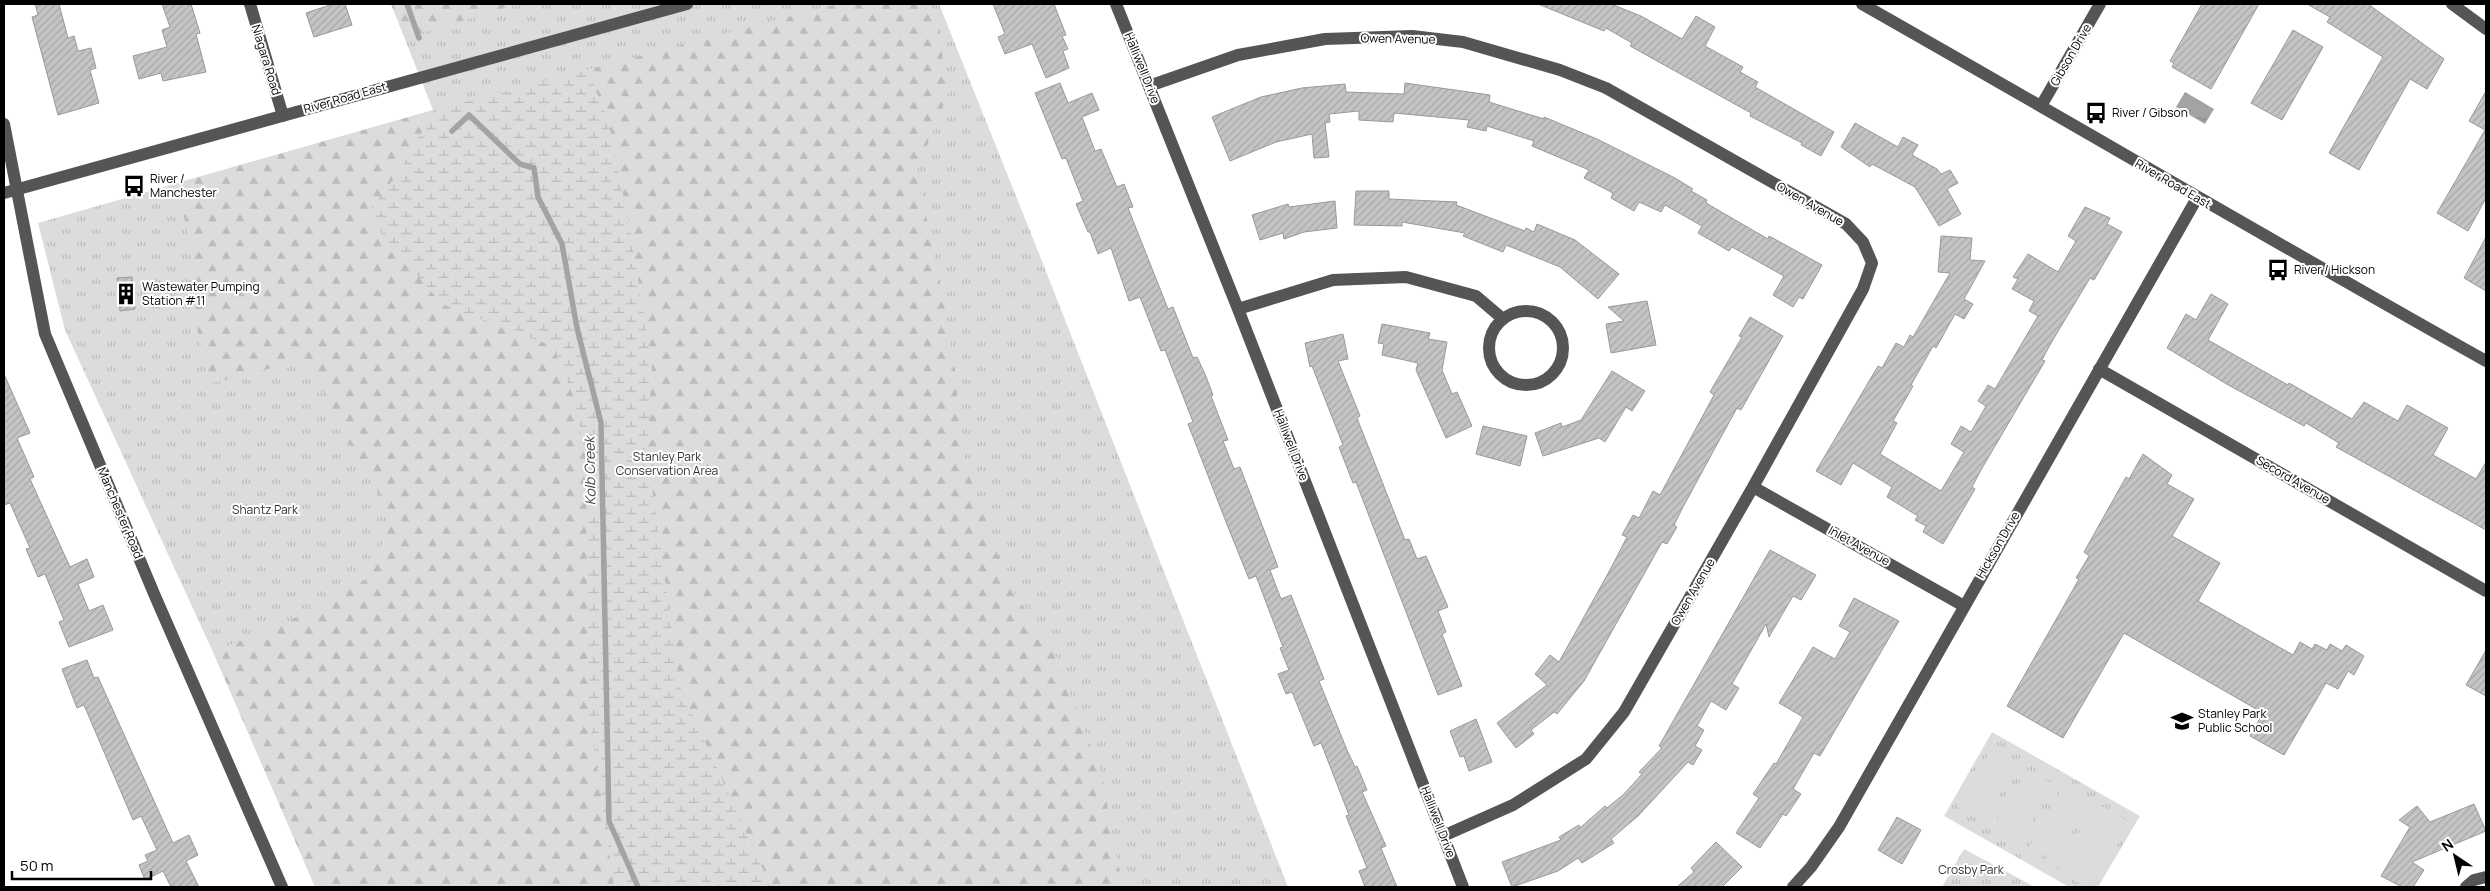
<svg xmlns="http://www.w3.org/2000/svg" width="2490" height="891" font-family="Manrope,sans-serif">
  <style>
    .grass { fill: url(#grass-tufts) }
    .forest { fill: url(#forest-firs) }
    .wetland { fill: url(#wetland-marsh) }
    .pitch { fill: #dcdcdc }
    .water { fill: url(#water-ripples) }
    .lines { fill: none; stroke-linecap: round; stroke-linejoin: round }
    .stream { stroke: #a3a3a3; stroke-width: 5.5 }
    .building { fill: url(#building-hatch); stroke: #999 }
    .minor { stroke: #555; stroke-width: 12 }
    .labels { text-anchor: middle; stroke-width: 4; stroke-linejoin: round; paint-order: stroke }
    .street-label { font-size: 12px; fill: #000; stroke: #fff }
    .poi-label { font-size: 12px; fill: #000; stroke: #fff; text-anchor: start }
    .park-label { font-size: 12px; fill: #333; stroke: #fff }
    .water-label { font-size: 14px; font-style: italic; fill: #444; stroke: #fff }
  </style>
  <defs>
    <pattern id="grass-tufts" width="24" height="20" patternUnits="userSpaceOnUse" patternTransform="scale(1.25)"><rect width="24" height="20" fill="#dcdcdc"/><path d="M3 7l-1-3M5 7V3M7 7l1-3M15 17l-1-3M17 17v-4M19 17l1-3" fill="none" stroke="#bbb"/></pattern>
    <pattern id="forest-firs" width="22" height="20" patternUnits="userSpaceOnUse" patternTransform="scale(1.25)"><rect width="22" height="20" fill="#dcdcdc"/><path d="M5 1l3.5 6h-7zM16 11l3.5 6h-7z" fill="#bbb"/></pattern>
    <pattern id="wetland-marsh" width="20" height="14" patternUnits="userSpaceOnUse" patternTransform="scale(1.25)"><rect width="20" height="14" fill="#dcdcdc"/><path d="M1 5h8M5 5V1M11 12h8M15 12V8" fill="none" stroke="#bbb"/></pattern>
    <pattern id="water-ripples" width="26" height="14" patternUnits="userSpaceOnUse" patternTransform="scale(1.25)"><rect width="26" height="14" fill="#a3a3a3"/><path d="M2 4q2-2 4 0t4 0M15 11q2-2 4 0t4 0" fill="none" stroke="#8b8b8b"/></pattern>
    <pattern id="building-hatch" width="6" height="6" patternUnits="userSpaceOnUse" patternTransform="scale(1.25)"><rect width="6" height="6" fill="#c4c4c4"/><path d="M-1 1l2-2M0 6l6-6M5 7l2-2" fill="none" stroke="#a7a7a7"/></pattern>
  </defs>
  <rect width="100%" height="100%" fill="#fff"/>
  <path class="grass" d="M391,4H939L1038,251L1288,887H316L213,652L65,330L38,223L433,110Z
    M1992,732L2140,816L2098,887H2069L1944,816Z
    M1964,849L2035,887H1942Z"/>
  <path class="forest" d="M391,4H519L405,38Z
    M837,4H926L937,19L948,94L917,170L950,335L966,466L1010,587L1057,658L1102,775L1118,865L1126,887H315L213,652L289,621L371,577L391,514L350,445L307,359L212,383L198,335L191,250L177,183L434,110Z"/>
  <path class="wetland" d="M588,70L609,124L632,240L652,367L647,451L680,687L771,887H614L588,705L586,461L575,400L552,346L442,304L366,216L401,169L434,110Z"/>
  <path class="pitch" d="M1991,749L2017,764L1984,822L1958,807Z
    M2027,769L2053,784L2020,842L1993,827Z
    M2062,789L2088,804L2055,862L2029,847Z
    M2096,803L2130,822L2093,887H2086L2057,871Z"/>
  <path class="water" d="M2185,92L2214,109L2205,124L2176,107Z"/>
  <g class="lines">
    <path class="stream" d="M407,4L419,38
      M452,131L469,115L520,164L534,168L538,197L562,244L577,328L601,423L609,821L638,887"/>
  </g>
  <path class="building" d="M35,4H59L68,38L74,36L78,51L91,48L96,68L90,70L99,103L58,115L32,17L38,15Z
    M162,4H191L200,33L196,34L206,72L163,81L161,73L139,79L133,56L167,47L162,30L170,27Z
    M333,4H345L352,25L314,37L306,13Z
    M993,4H1054L1066,35L1062,36L1068,49L1063,51L1069,68L1046,78L1032,44L1005,54L998,37L1005,34Z
    M1538,4H1611L1641,16L1682,39L1696,16L1715,27L1705,46L1743,67L1740,72L1758,82L1755,87L1834,132L1821,156L1801,145L1802,143L1750,116L1751,113L1630,46L1632,43L1606,28L1604,31Z
    M2202,4H2259L2211,89L2172,67L2174,63L2170,61Z
    M2307,4H2368L2444,59L2427,89L2410,79L2359,170L2329,153L2383,57L2327,22L2330,17Z
    M2293,30L2323,47L2282,120L2251,103Z
    M1060,83L1068,103L1092,93L1099,110L1082,117L1095,151L1101,149L1117,187L1124,184L1133,207L1128,208L1168,309L1173,307L1193,358L1197,357L1205,374L1213,395L1211,396L1228,440L1223,441L1234,469L1240,467L1278,567L1270,570L1281,599L1291,595L1324,679L1319,681L1347,750L1355,767L1357,766L1367,790L1362,792L1386,846L1381,848L1397,887H1365L1359,871L1367,868L1346,816L1349,815L1321,743L1314,746L1292,692L1286,694L1278,674L1289,670L1280,648L1283,647L1256,576L1249,579L1226,522L1188,424L1193,422L1165,350L1161,351L1140,297L1129,301L1111,248L1098,254L1090,232H1088L1076,204L1083,201L1066,158L1062,159L1035,93Z
    M1405,83L1490,95L1489,102L1544,119V117L1597,139L1675,178L1693,189L1691,191L1707,200L1706,203L1768,239L1769,236L1822,265L1803,299L1799,297L1793,307L1773,295L1784,276L1732,247L1729,251L1698,233L1702,226L1665,205L1661,212L1639,202L1634,211L1611,198L1613,193L1584,178L1589,170L1532,146L1534,141L1487,126L1486,131L1467,127L1469,120L1394,113L1393,122L1359,120V111L1329,114L1330,122L1325,123L1329,157L1314,158L1312,134L1276,142L1230,161L1212,117L1261,97L1302,88L1345,84L1346,92L1404,94Z
    M2486,91V198L2468,231L2437,213L2485,130L2469,121Z
    M1855,123L1898,147L1903,137L1918,145L1912,155L1937,169L1941,174L1950,170L1958,183L1947,189L1961,214L1939,226L1915,187L1872,164L1870,167L1841,147Z
    M1356,191H1389V199L1457,202L1456,205L1525,231L1526,228L1534,232L1537,224L1575,240L1619,274L1598,299L1560,267L1506,245L1503,252L1463,236L1465,233L1402,222V226L1354,225Z
    M1335,201L1337,228L1304,232L1284,239L1283,233L1260,240L1252,215L1288,204L1289,207Z
    M2085,207L2110,218L2107,224L2122,232L2094,280L2090,278L2051,343L2042,360L2045,361L1981,470L1972,487L1975,489L1943,544L1923,532L1926,526L1915,520L1918,516L1887,497L1892,487L1853,463L1841,485L1816,471L1878,366L1882,368L1896,343L1904,347L1910,335L1913,337L1950,273L1938,272L1941,236L1972,238L1970,260L1985,261L1964,299L1973,304L1964,319L1955,314L1936,348L1933,346L1911,385L1913,386L1893,421L1897,423L1880,454L1941,491L1964,452L1951,444L1961,426L1971,432L1986,406L1978,401L1988,385L1995,389L2038,316L2029,311L2034,301L2012,289L2018,279L2013,277L2028,254L2058,272L2076,241L2068,236Z
    M2486,237V291L2464,278Z
    M132,277L135,309L120,311L117,278Z
    M2211,294L2228,304L2208,340L2288,385L2289,383L2352,419L2364,402L2398,421L2407,405L2448,428L2433,455L2476,479L2486,462V530L2336,447L2339,443L2306,423L2304,426L2230,386L2167,348L2186,314L2196,320Z
    M1647,301L1656,345L1611,353L1606,324L1624,321L1608,307Z
    M1750,317L1783,336L1741,410L1737,408L1721,437L1683,507L1674,525L1677,527L1667,544L1662,542L1584,681L1557,714L1554,712L1531,730L1534,734L1516,748L1497,723L1547,685L1535,674L1550,655L1559,662L1611,568L1627,537L1622,535L1633,515L1639,518L1653,491L1660,495L1714,395L1710,392L1742,337L1739,336Z
    M1382,324L1430,333L1428,339L1447,342L1442,370L1452,394L1457,392L1472,426L1446,438L1416,370L1418,363L1382,355L1384,344L1378,343Z
    M1343,334L1348,359L1338,361L1360,416L1357,418L1405,540L1409,539L1417,559L1426,556L1448,607L1438,611L1446,632L1442,634L1462,686L1438,695L1356,482L1353,483L1339,447L1343,445L1312,366L1310,367L1305,343Z
    M1612,371L1645,391L1632,411L1626,407L1605,442L1599,438L1543,456L1535,433L1561,423L1562,427L1581,420Z
    M4,374L30,433L17,438L34,477L30,479L70,567L87,559L94,577L78,584L89,611L103,605L113,630L69,647L59,622L64,620L45,574L38,577L26,549L30,548L10,503L4,505Z
    M1483,426L1527,436L1520,466L1476,454Z
    M2143,454L2172,475L2167,484L2194,499L2172,536L2220,563L2198,601L2293,655L2300,642L2312,649L2315,644L2327,650L2330,644L2342,651L2346,645L2364,656L2354,675L2348,671L2338,689L2326,683L2284,755L2250,736L2263,713L2124,633L2063,738L2007,706L2079,579L2076,578L2089,556L2084,552L2126,477L2129,479Z
    M1770,550L1816,575L1801,600L1793,596L1769,637L1766,624L1732,684L1739,688L1726,710L1711,701L1697,726L1704,730L1695,746L1702,750L1693,765L1688,762L1638,816L1611,839L1614,843L1582,863L1578,858L1558,871L1512,887L1502,862L1561,840L1559,837L1579,825L1580,828L1605,806L1607,808L1624,794L1642,774L1639,772L1662,748L1659,746Z
    M1854,598L1899,621L1820,756L1814,753L1793,789L1801,794L1786,816L1783,814L1760,848L1736,833L1759,798L1753,794L1774,763L1776,764L1803,717L1779,703L1813,647L1835,659L1850,632L1839,626Z
    M2486,650V696L2466,685Z
    M87,660L94,678L98,677L173,843L189,835L198,855L186,861L199,887H171L163,871L145,880L139,865L148,861L145,855L157,850L141,816L133,820L84,705L77,708L62,669Z
    M1476,719L1492,762L1469,771L1464,756L1460,757L1450,731Z
    M2474,804L2486,831L2412,862L2424,870L2413,887H2402L2381,876L2410,827L2399,820L2417,806L2430,822Z
    M1897,817L1921,830L1902,864L1878,850Z
    M1716,842L1742,867L1722,887H1677L1694,872L1691,868Z"/>
  <g class="lines">
    <path class="minor" d="M250,4L283,116
      M1116,4L1238,309L1463,887
      M1862,4C2070,122 2277,244 2486,361
      M2452,4L2486,29
      M1149,86L1238,55L1325,39L1412,36L1463,42L1560,70L1606,88L1846,224L1863,242L1872,263L1863,289L1753,487L1624,712L1586,759L1513,805L1443,836
      M2041,106L2100,4
      M4,124L45,334L155,596L282,887
      M4,193L687,4
      M1238,309L1333,280L1406,277L1476,296L1503,319
      M1489 348a37 37 0 1 1 74 0a37 37 0 1 1-74 0Z
      M2099,369L2486,591
      M1753,487L1964,606
      M1793,887L1811,867L1839,827L2197,198
      M2466,887L2474,880L2486,877"/>
  </g>
  <defs>
    <g id="bus-bare" transform="scale(1.725)"><path d="M-5-6H5V4H4V6H2V4H-2V6H-4V4H-5ZM-3.5-4V0h7V-4ZM-3.5 1.2v1.5H-2V1.2ZM2 1.2v1.5H3.5V1.2Z" fill="#000" stroke="#fff" stroke-width="2.5" paint-order="stroke"/></g>
    <g id="building-bare" transform="scale(1.725)"><path d="M-4-6H4V6H1V3H-1V6H-4ZM-2.5-4.3h1.7v1.8h-1.7ZM.8-4.3h1.7v1.8H.8ZM-2.5-1h1.7V.8h-1.7ZM.8-1h1.7V.8H.8Z" fill="#000" stroke="#fff" stroke-width="2.5" paint-order="stroke"/></g>
    <g id="school-bare" transform="scale(1.725)"><path d="M0-5L7-2L0 1L-7-2ZM-4 1L0 2.5L4 1V4Q0 6-4 4Z" fill="#000" stroke="#fff" stroke-width="2.5" paint-order="stroke"/></g>
  </defs>
  <g fill-rule="evenodd">
    <use href="#bus-bare" x="2096" y="113"/>
    <use href="#bus-bare" x="134" y="186"/>
    <use href="#bus-bare" x="2278" y="270"/>
    <use href="#building-bare" x="126" y="294"/>
    <use href="#school-bare" x="2182" y="721"/>
  </g>
  <g class="labels">
    <g class="street-label">
      <text transform="translate(1398 39) rotate(1)" y="4">Owen Avenue</text>
      <text transform="translate(2071 55) rotate(-60)" y="4">Gibson Drive</text>
      <text transform="translate(266 60) rotate(73)" y="4">Niagara Road</text>
      <text transform="translate(1142 68) rotate(68)" y="4">Halliwell Drive</text>
      <text transform="translate(345 98) rotate(-16)" y="4">River Road East</text>
      <text transform="translate(2173 184) rotate(30)" y="4">River Road East</text>
      <text transform="translate(1810 204) rotate(30)" y="4">Owen Avenue</text>
      <text transform="translate(1291 445) rotate(69)" y="4">Halliwell Drive</text>
      <text transform="translate(2293 480) rotate(30)" y="4">Secord Avenue</text>
      <text transform="translate(120 513) rotate(67)" y="4">Manchester Road</text>
      <text transform="translate(1998 545) rotate(-60)" y="4">Hickson Drive</text>
      <text transform="translate(1859 546) rotate(29)" y="4">Inlet Avenue</text>
      <text transform="translate(1693 592) rotate(-60)" y="4">Owen Avenue</text>
      <text transform="translate(1438 822) rotate(69)" y="4">Halliwell Drive</text>
    </g>
    <g class="poi-label">
      <text x="2112" y="117">River / Gibson</text>
      <text x="150" y="183">River /<tspan x="150" dy="14">Manchester</tspan></text>
      <text x="2294" y="274">River / Hickson</text>
      <text x="142" y="291">Wastewater Pumping<tspan x="142" dy="14">Station #11</tspan></text>
      <text x="2198" y="718">Stanley Park<tspan x="2198" dy="14">Public School</tspan></text>
    </g>
    <g class="park-label">
      <text x="667" y="461">Stanley Park<tspan x="667" dy="14">Conservation Area</tspan></text>
      <text x="265" y="514">Shantz Park</text>
      <text x="1971" y="874">Crosby Park</text>
    </g>
    <g class="water-label">
      <text transform="translate(590 471) rotate(-91)" y="5">Kolb Creek</text>
    </g>
  </g>
  <rect width="2490" height="891" fill="none" stroke="#000000" stroke-width="10"/>
  <g transform="translate(2455 856) rotate(325)" stroke="#ffffff" stroke-width="4" paint-order="stroke">
  <path d="M0-4L9 19L0 12L-9 19Z" fill="#000000"/>
  <text y="-8" font-size="14" font-weight="bold" text-anchor="middle" fill="#000000">N</text>
  </g>
  <path d="M12 871v8h139v-8" fill="none" stroke="#000000" stroke-width="2.5"/>
  <text x="20" y="871" font-size="15" fill="#000000" stroke="#ffffff" stroke-width="4" paint-order="stroke">50 m</text>
</svg>
